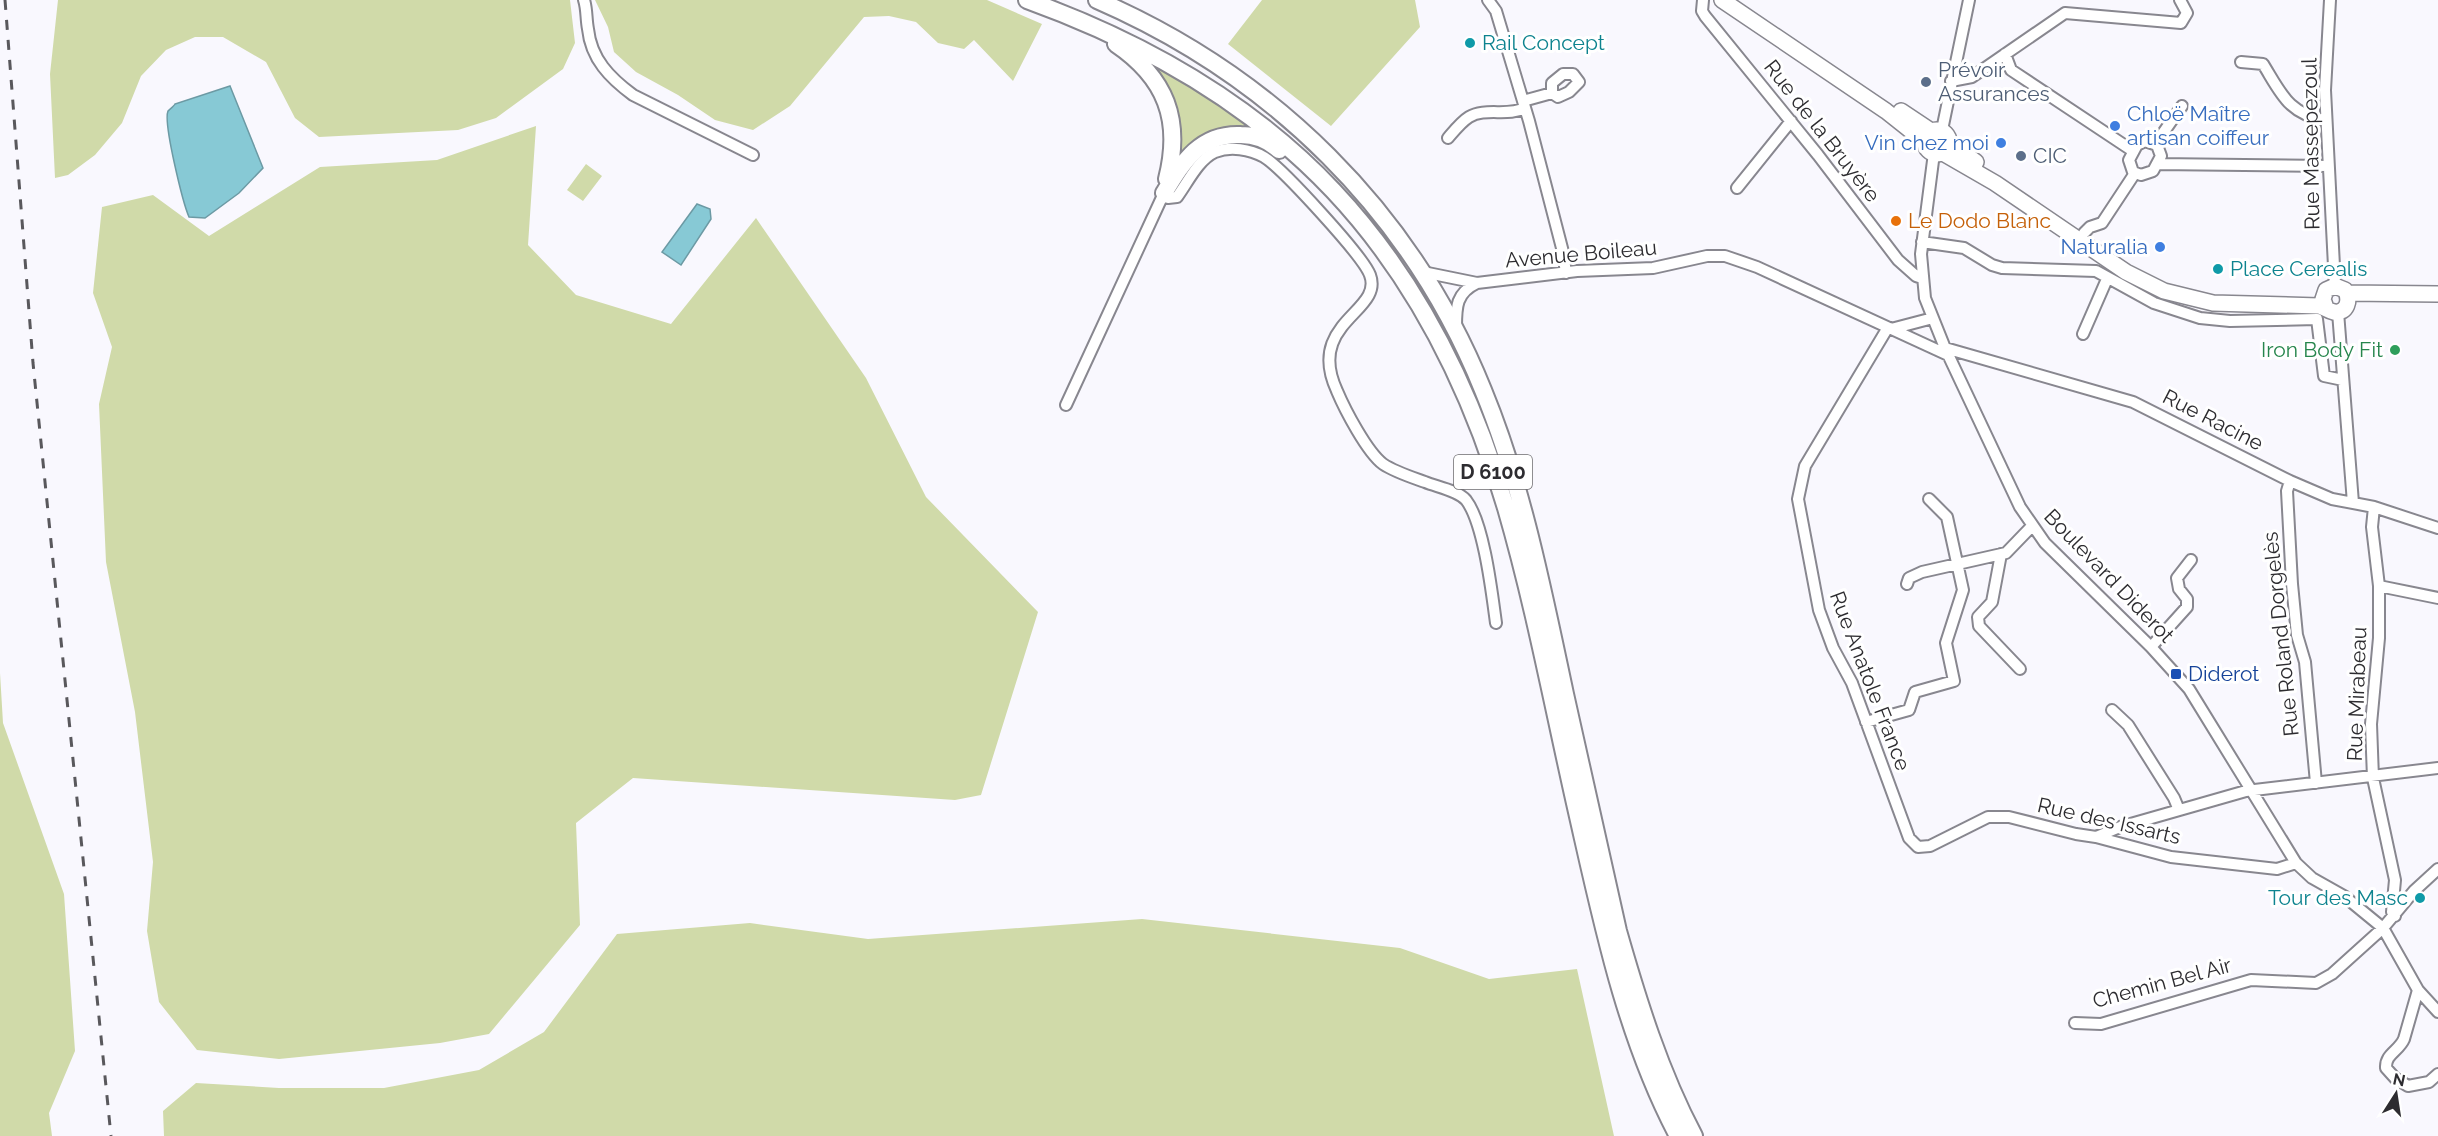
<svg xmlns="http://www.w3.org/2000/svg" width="2438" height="1136" font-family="Raleway,sans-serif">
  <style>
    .green { fill: #d0daa9 }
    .water { fill: #87c9d5; stroke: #6c9aa4; stroke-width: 1.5 }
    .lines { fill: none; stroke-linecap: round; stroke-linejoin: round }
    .street-casing { stroke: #88878f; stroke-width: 14 }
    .secondary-casing { stroke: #88878f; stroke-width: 18 }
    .primary-casing { stroke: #88878f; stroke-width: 20 }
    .street { stroke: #fff; stroke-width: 10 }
    .secondary { stroke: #fff; stroke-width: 15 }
    .primary { stroke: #fff; stroke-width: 16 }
    .rail { stroke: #59585c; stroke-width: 3; stroke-dasharray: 10 10; stroke-linecap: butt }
    .culture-dot { fill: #0f9aa8; stroke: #fff; stroke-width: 2 }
    .service-dot { fill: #5c6f8a; stroke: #fff; stroke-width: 2 }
    .shop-dot { fill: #3f7fe0; stroke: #fff; stroke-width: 2 }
    .food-dot { fill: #e8710a; stroke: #fff; stroke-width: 2 }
    .leisure-dot { fill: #2e9e5b; stroke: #fff; stroke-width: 2 }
    .transit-dot { fill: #1a4fb4; stroke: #fff; stroke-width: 2 }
    .labels { text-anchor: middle; stroke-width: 6; stroke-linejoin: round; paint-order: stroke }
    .shield { fill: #fff; stroke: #6c6b6e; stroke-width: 1.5 }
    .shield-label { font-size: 20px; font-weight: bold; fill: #2d2c30 }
    .culture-label { font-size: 21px; fill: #0d838f; stroke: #fff; text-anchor: start }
    .service-label { font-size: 21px; fill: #4e5e75; stroke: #fff; text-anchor: start }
    .shop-label { font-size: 21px; fill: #366cbe; stroke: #fff; text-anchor: end }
    .street-label { font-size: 21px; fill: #2d2c30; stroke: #fff }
    .food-label { font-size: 21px; fill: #c56008; stroke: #fff; text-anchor: start }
    .leisure-label { font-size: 21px; fill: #27864d; stroke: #fff; text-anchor: end }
    .transit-label { font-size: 21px; fill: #164399; stroke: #fff; text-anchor: start }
  </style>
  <rect width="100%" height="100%" fill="#f9f8fe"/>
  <path class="green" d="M58,0H570L575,43L563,69L496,118L458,130L319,137L295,118L266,62L223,37H195L166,50L141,76L122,123L95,155L68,175L55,178L50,74Z
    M595,0H987L1042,24L1013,81L974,40L964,49L938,43L916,22L889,16L864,17L790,106L753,130L715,120L678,95L636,72L614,52L608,27Z
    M1262,0H1415L1420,27L1331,126L1228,44Z
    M1149,58L1265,133L1248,130L1177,163Z
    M536,126L528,245L576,295L671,324L756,218L866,378L926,497L1038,612L981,795L955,800L633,778L576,823L580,925L489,1034L440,1043L279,1059L197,1050L159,1002L147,931L153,862L135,712L106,562L99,404L112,347L93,293L102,207L153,195L209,236L320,167L437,160Z
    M586,164L602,176L583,201L567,190Z
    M0,673L3,723L64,894L75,1051L49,1113L52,1136H0Z
    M1142,919L1400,948L1489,979L1577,969L1614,1136H164L163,1111L196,1083L279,1088H384L479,1070L544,1032L617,934L750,923L868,939Z"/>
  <path class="water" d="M230,86L263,168L239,193L205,218L189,217C183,203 163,123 168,111C169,110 175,105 175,104Z
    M697,204L710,209L711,219L681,265L662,252Z"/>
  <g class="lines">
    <g class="street-casing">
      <path id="street" d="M584,0C587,9 586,19 588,29C591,59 610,78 633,95L753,155
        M1488,0L1496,11L1529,121L1563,252L1566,273
        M1703,0L1702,11L1705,16L1818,155L1898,260L1916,276L1922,278
        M2330,0L2325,90L2335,286
        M2005,54L2011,70L2133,151
        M2241,62L2263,64C2282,95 2288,113 2326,121
        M1951,81L1972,77L2065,13L2181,23L2187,13L2180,0
        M1523,101L1552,93L1558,97L1569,92L1579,82L1573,74H1563L1552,83V93
        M1942,130L1969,0
        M1448,138C1454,131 1461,122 1469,117C1485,107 1508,117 1525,108
        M2145,141L2157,145L2161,156L2153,171L2141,175L2133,172L2129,160L2137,145Z
        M2156,143L2182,106
        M1934,153L1921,254L1925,298L1945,348L2020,507L2045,543L2151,647L2189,689L2296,863L2312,878L2344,896L2383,928L2418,990L2438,1012
        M2157,164L2328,166
        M1737,188L1791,121
        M2084,233L2090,227L2102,223L2135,173
        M1922,242L1964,248L1992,265L2002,268L2096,271L2154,303L2200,318L2230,321L2317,319L2324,376L2343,380
        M1423,272L1477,283L1577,271L1653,268L1707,256H1725L1757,267L1948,355
        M2338,312L2353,503
        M1456,327C1456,307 1456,293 1477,283
        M1887,329L1805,466L1798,499L1819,610L1833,648L1852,683L1909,838L1918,847L1930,846L1988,817H2009L2076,834L2096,837L2171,857L2277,869L2296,863
        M1891,329L1933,318
        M2083,334L2107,279
        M1945,348L2133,402L2290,481L2332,499L2374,507L2438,528
        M1066,405L1164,193L1168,198L1177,197C1188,182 1198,160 1215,152C1230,146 1250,149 1264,157C1282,168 1363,256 1370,275C1384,312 1305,322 1337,391C1345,410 1367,452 1383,464C1395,472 1411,477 1425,482C1437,487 1457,490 1466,500C1484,523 1492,594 1496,623
        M2290,481L2287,491L2292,584L2297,635L2305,662L2316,783
        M2374,507L2372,527L2379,586V638L2371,724L2373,778L2395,880L2392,912L2395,916
        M2001,554L1992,602L1978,617L1979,626L2020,669
        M1907,584L1909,578L1922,572L2006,553L2032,526
        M2379,586L2438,598
        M2151,647L2187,607V599L2179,589L2177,578L2191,560
        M2112,710L2128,725L2174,798L2179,810
        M1866,722L1909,710L1915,692L1954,681L1946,643L1963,590L1947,517L1929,499
        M2096,837L2120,827L2246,791L2438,768
        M2418,990L2404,1039C2399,1051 2385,1054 2386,1068L2395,1078L2408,1086L2429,1082L2438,1074
        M2075,1023L2101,1024L2251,980L2316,983L2332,974L2383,928L2414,891L2438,869"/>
    </g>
    <g class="secondary-casing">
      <path id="secondary" d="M1722,0L1886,111L1925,142
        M1901,111L1931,131
        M1925 142a12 12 0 1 1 24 0a12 12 0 1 1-24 0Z
        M1949,142L1976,162
        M1943,153L1995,183L2126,272L2164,291L2213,303L2319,306C2324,307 2328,311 2334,312C2347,314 2351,300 2345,290L2335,286L2326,290L2323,299L2326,308
        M2347,293L2438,294"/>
    </g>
    <g class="primary-casing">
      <path id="primary" d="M1027,0C1282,92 1429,247 1506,508C1535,608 1554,711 1577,812C1602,922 1625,1036 1678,1136
        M1097,0C1272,76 1411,211 1483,390C1523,487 1543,591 1565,694C1582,773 1601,852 1618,931C1638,1001 1660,1072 1694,1136
        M1116,44C1166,78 1182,120 1167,179
        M1164,193C1183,162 1200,133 1241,135C1256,135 1268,140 1279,150"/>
    </g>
    <use href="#street" class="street"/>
    <use href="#secondary" class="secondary"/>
    <use href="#primary" class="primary"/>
    <path class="rail" d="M5,0L33,363L111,1136"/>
  </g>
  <g class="culture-dot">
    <circle cx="1470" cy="43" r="6"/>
    <circle cx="2218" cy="269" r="6"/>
    <circle cx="2420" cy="898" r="6"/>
  </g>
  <g class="service-dot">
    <circle cx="1926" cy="82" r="6"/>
    <circle cx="2021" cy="156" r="6"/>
  </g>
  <g class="shop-dot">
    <circle cx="2115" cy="126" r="6"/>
    <circle cx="2001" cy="143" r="6"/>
    <circle cx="2160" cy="247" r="6"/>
  </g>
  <circle class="food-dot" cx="1896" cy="221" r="6"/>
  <circle class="leisure-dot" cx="2395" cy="350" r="6"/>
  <rect class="transit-dot" x="2170" y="668" width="12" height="12" rx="3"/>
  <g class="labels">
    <rect class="shield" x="1454" y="455" width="78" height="34" rx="4.5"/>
    <g class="shield-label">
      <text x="1493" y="479">D 6100</text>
    </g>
    <g class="culture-label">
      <text x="1482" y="50">Rail Concept</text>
      <text x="2230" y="276">Place Cerealis</text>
      <text x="2408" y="905" text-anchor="end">Tour des Masc</text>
    </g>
    <g class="service-label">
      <text x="1938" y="77">Prévoir<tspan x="1938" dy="24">Assurances</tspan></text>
      <text x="2033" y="163">CIC</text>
    </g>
    <g class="shop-label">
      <text x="2127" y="121" text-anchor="start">Chloë Maître<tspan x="2127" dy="24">artisan coiffeur</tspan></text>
      <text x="1989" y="150">Vin chez moi</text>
      <text x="2148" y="254">Naturalia</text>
    </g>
    <g class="street-label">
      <text transform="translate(1822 131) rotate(52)" y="7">Rue de la Bruyère</text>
      <text transform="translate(2311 144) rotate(-91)" y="7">Rue Massepezoul</text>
      <text transform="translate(1581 254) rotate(-5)" y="7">Avenue Boileau</text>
      <text transform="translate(2213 420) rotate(27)" y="7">Rue Racine</text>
      <text transform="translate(2109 576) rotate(46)" y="7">Boulevard Diderot</text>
      <text transform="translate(2281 634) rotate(-96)" y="7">Rue Roland Dorgelès</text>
      <text transform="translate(1870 681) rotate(69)" y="7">Rue Anatole France</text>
      <text transform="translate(2357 694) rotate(-88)" y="7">Rue Mirabeau</text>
      <text transform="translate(2109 821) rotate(13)" y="7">Rue des Issarts</text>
      <text transform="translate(2162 983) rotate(-15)" y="7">Chemin Bel Air</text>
    </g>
    <g class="food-label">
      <text x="1908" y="228">Le Dodo Blanc</text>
    </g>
    <g class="leisure-label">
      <text x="2383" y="357">Iron Body Fit</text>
    </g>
    <g class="transit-label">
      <text x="2188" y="681">Diderot</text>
    </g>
  </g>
  <g transform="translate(2396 1094) rotate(12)" stroke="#ffffff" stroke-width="4.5" paint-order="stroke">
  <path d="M0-4.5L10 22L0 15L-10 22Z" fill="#2d2c30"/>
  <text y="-9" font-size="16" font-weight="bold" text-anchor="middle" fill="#2d2c30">N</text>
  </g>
</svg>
